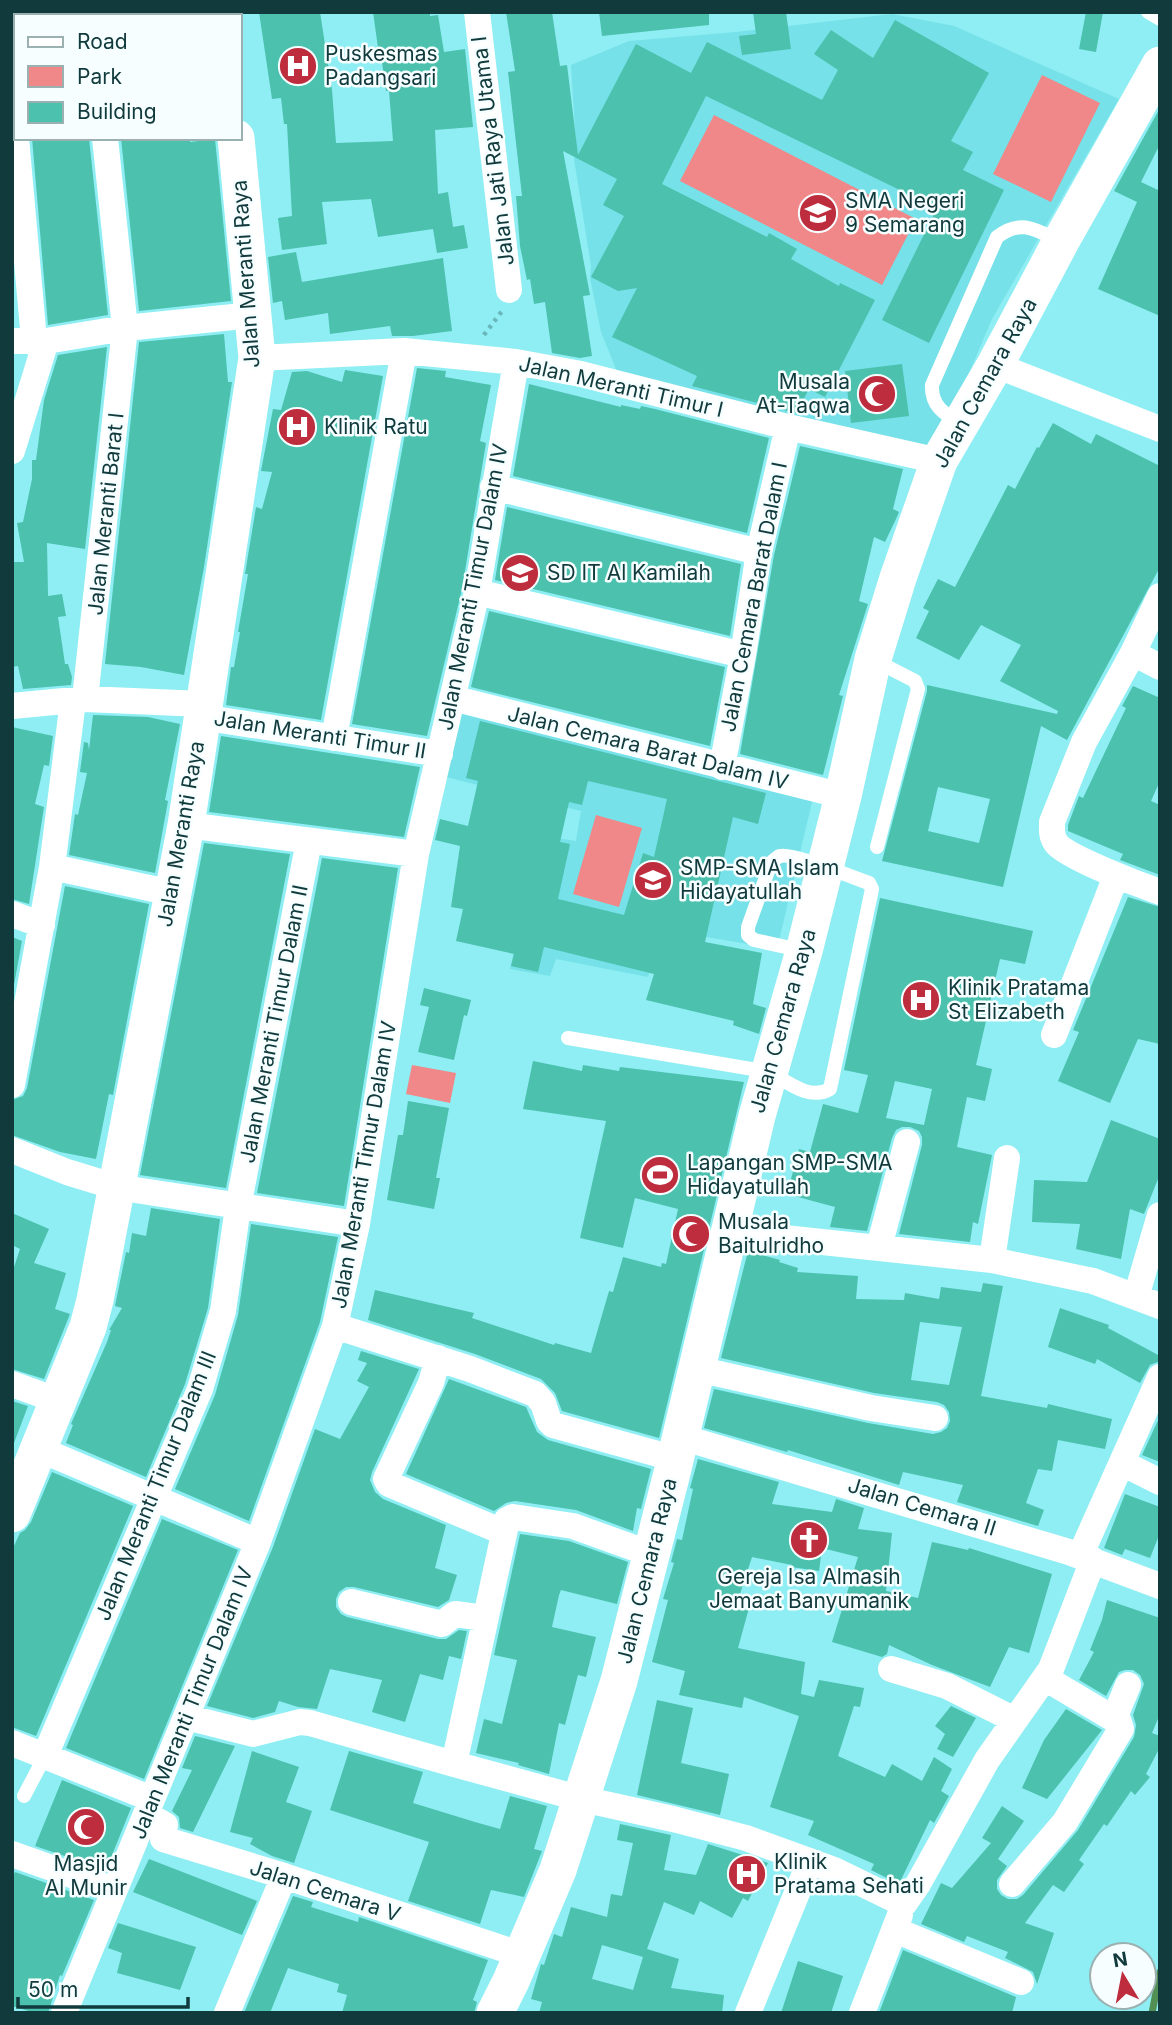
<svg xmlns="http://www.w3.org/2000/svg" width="1172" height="2025" font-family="Inter,sans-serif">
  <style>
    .built { fill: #76e1e8 }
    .green { fill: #f08788 }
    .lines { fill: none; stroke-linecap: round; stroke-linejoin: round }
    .stream { stroke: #518f54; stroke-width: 7 }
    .building { fill: #4bc1ae; fill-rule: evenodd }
    .path { stroke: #69b7bb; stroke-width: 4.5; stroke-dasharray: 3.5 5; stroke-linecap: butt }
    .lane { stroke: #fff; stroke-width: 14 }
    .street { stroke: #fff; stroke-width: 26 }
    .secondary { stroke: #fff; stroke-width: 37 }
    .labels { text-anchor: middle; stroke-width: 5; stroke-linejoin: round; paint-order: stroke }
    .poi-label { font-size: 21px; fill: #113a3c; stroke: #f6feff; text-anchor: start }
    .street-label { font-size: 21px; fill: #113a3c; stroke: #f6feff }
  </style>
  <rect width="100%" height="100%" fill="#8feef3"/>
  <path class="built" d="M892,14L954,26L1119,99L992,319L934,456L618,374L601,332L590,278L591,266L574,159L576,144L571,65L629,41L736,32Z
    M462,705L814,794L777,949L659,929L648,977L556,959L550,976L510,969L520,924L523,833L576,841L581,811L446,777Z"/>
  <path class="green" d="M1042,75L1100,103L1051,202L993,174Z
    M714,115L916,219L882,285L680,181Z
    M596,815L642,828L619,907L573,894Z
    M412,1065L456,1073L450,1103L406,1094Z"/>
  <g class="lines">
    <path class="stream" d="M1152,2013L1160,1972"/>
  </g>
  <path class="building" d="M259,12H320L332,90L336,143L393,141L389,91H386L381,55H379L373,12H430V16L438,15L444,52L465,49L473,127L435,130L438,194L448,192L453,227L464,225L468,248L437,253L433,229L378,237L371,199L322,202L327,244L282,250L278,218L292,216L287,124H284L281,98L272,99Z
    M506,12H552L560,66L567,65L578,155L636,44L691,73L707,42L822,100L838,70L814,54L831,30L873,58L895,20L989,73L951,141L973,152L963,170L1004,190L929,343L882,320L937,208L706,96L662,184L767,237L769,233L797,249L791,259L839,286L840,283L875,300L825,397L809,389L796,413L692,386L697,376L612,337L637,288L618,291L591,277L624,216L603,205L617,179L563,151L590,295L583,296L592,356L580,358L552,353L545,302L534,304L530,279L527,280L520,246L516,196H522L508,72L515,71Z
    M599,12H709V25L602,36Z
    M753,12H786L791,49L742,55L739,36L756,34Z
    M1086,12H1103L1096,52L1079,49Z
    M1160,108V144L1141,182L1160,191V316L1098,289L1137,202L1114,191Z
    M32,138H89L108,315L48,325Z
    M121,138H190V142L215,139L231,301L139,311Z
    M296,252L302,282L443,258L452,331L413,336H392L390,326L330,334L328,313L285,320L282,301L273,303L268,257Z
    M224,334L228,382H232L204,567L184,675L141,667L105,664L139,342Z
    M107,347L85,549L47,543L48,596L62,594L66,616L58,617L65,664H68L72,677L71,685L23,689L18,666L12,667V562H24L17,523L23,522L32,479V460H36L44,400L58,355Z
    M902,364L909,416L851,423L845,371Z
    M417,368L446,371L445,377L491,385L480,441L486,443L462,589L427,736L352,724Z
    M345,370L383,376L321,720L226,705L231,667H234L240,632H238L248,574H245L256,507L262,509L272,472L261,471L273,409L281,410L292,372L307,371L342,382Z
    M529,384L621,407V405L640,409L641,406L655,409L769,438L747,533L513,476Z
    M1053,423L1091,444L1096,434L1160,466V567L1067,740L1041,726L1003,887L882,861L927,691V685L1057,714L1058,711L1000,681L1021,645L981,625L959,660L916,638L929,611L923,608L938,579L955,587L1008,485L1015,489L1037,447L1039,448ZM938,787L990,799L979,843L928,831Z
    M800,446L903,469L893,509L899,512L896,519L885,542L874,537L859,601L868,604L839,695L843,696L823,775L740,754L774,555Z
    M507,507L741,564L730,636L495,580Z
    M489,611L725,667L710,746L471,687Z
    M1133,686L1160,698V781L1151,801L1160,805V875L1120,860L1123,854L1068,831V825L1079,796L1083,798L1126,708L1122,706Z
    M93,715L148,717L180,724L165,800L168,801L155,873L69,855L75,814L78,815L87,773L80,772L84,742L88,743L89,750Z
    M480,721L766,793L758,824L733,817L705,942L762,953L753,1004L766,1008L759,1034L733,1025L734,1021L646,1000L654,974L544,947L538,972L511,966L514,954L456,941L463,909L451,907L460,846L435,840L440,819L468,826L478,781L466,778ZM588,781L667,799L654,857L643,853L624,915L558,899L570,844L560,842L569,802L582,805Z
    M12,727L53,736L49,766L44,765L35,804L44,807L29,904L12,899Z
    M221,736L420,767L404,837L209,812Z
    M204,843L290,854L226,1188L140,1175Z
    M322,858L398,868L344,1206L257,1193Z
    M65,886L149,904L113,1095L109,1094L96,1159L60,1152L12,1135V1100L23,1096L27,1088Z
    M1128,897L1160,907V1044L1138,1039L1110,1103L1058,1081L1079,1032L1073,1030Z
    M880,898L1033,931L1025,964L1000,959L976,1065L992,1069L985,1101L967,1097L957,1147L992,1155L978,1224L973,1222L970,1242L899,1234L922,1145V1137L919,1131L910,1127H902L896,1130L892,1138L867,1231L830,1227L835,1207L787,1194L799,1149L810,1152L823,1104L858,1113L868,1075L844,1070ZM895,1081L932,1089L924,1125L886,1118Z
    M12,937L22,941L12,996Z
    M424,988L471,1000L467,1016L464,1015L454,1060L418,1052L429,1007L420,1005Z
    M533,1061L582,1071L583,1065L619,1071L620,1067L744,1082L659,1438L562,1411L555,1393L541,1379L475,1354L368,1320L375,1290L474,1313L472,1318L554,1345L555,1343L591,1353L609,1291L613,1292L623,1257L661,1267L662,1263L666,1264L678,1209L635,1198L623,1248L580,1238L606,1121L523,1109Z
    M408,1101L449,1108L436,1178H440L434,1209L387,1200L398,1135H403Z
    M1111,1120L1160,1139V1174L1144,1214L1130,1209L1121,1259L1076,1249L1080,1224L1032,1222L1034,1180L1087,1182Z
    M151,1208L220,1219L208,1308L185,1384L146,1477L66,1443L73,1425L71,1424L107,1342L111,1330H109L122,1308L115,1306L126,1252L129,1253L132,1233L146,1236Z
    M12,1213L49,1229L34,1263L66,1273L55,1309L70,1314L44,1379L12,1369V1273L20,1249L12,1245Z
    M251,1224L338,1237L320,1322L249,1521L175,1489L215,1395L238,1315Z
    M748,1251L780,1260L779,1262L798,1268L797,1272L858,1276L856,1299L904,1300L905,1293L939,1299L941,1287L981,1292L983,1283L1003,1286L981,1396L1047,1408L1048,1404L1112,1419L1105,1449L1058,1440L1052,1471L1038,1469L1026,1503L1044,1510L1038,1526L957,1502L963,1485L903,1472L899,1485L788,1450L787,1452L704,1428L714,1389L868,1423L933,1434L941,1432L947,1428L950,1421L949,1412L944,1405L937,1402L874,1393L721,1358ZM920,1322L962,1327L949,1385L911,1380Z
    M1060,1308L1109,1325L1108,1328L1160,1356V1361L1150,1365L1140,1383L1097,1359L1095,1364L1048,1347Z
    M361,1351L419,1369L372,1472L370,1480L375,1492L383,1499L446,1525L435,1568L457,1575L449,1600L438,1607L354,1587H346L339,1592L336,1599V1607L341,1614L347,1617L438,1639H446L459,1630L467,1631L461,1659L449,1656L443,1680L420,1674L405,1722L372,1712L382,1680L330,1669L317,1709L298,1707L279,1701L275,1712L253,1718L207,1706L273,1547L315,1429L340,1439L369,1387L357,1381L367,1363L358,1360Z
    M449,1379L526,1407L537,1432L548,1440L651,1469L641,1509L637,1508L633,1531L576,1510L515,1501L506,1503L494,1511L406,1474Z
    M12,1401L28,1406L14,1443H12Z
    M1160,1416V1462L1142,1455Z
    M698,1459L779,1482L772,1504L832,1512L836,1499L864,1508L858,1529L892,1533L886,1591L918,1598L932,1542L968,1550L969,1548L1052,1574L1029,1653L1009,1647L990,1687L932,1665L889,1645L887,1654L882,1657L832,1642L858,1557L822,1548L819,1571L791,1567L792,1565L752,1557L740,1594L752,1597L738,1648L805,1662L801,1694L814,1697L819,1680L864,1688L860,1707L854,1706L838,1756L885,1777L892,1764L922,1781L934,1757L952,1769L941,1791L949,1796L934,1823L930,1820L899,1884L871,1870L874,1864L808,1835L814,1821L770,1807L799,1716L744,1697L742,1708L679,1695L685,1671L652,1662L668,1600L663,1599L674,1563L671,1562L677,1539L682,1540L693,1489L690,1488Z
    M52,1472L133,1506L36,1736L12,1727V1550L20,1533L25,1530L31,1522Z
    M1125,1494L1160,1507V1533L1150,1558L1125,1549L1122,1555L1104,1548Z
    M162,1519L238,1550L144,1779L66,1748Z
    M520,1534L569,1541L628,1562L617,1604L561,1590L559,1595L552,1627L596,1637L586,1677L578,1675L565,1725L559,1723L549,1774L518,1765L519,1763L476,1753L484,1719L502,1724L517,1660L494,1655Z
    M1107,1600L1160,1618V1714L1152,1733L1160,1736V1747L1146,1774L1150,1777L1135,1795L1131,1791L1107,1826L1104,1824L1079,1860L1084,1864L1064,1892L1053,1885L1025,1923L1054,1933L1037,1984L1033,1972L1005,1958L1008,1952L967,1936L964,1942L921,1924L941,1883L952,1888L991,1843L982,1838L1002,1806L1024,1821L998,1859L1007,1866L997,1880V1889L1001,1895L1008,1899H1017L1023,1895L1078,1830L1134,1737L1136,1725L1133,1715L1144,1684L1140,1675L1133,1670H1125L1119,1672L1106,1696L1079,1680L1094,1652L1090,1650L1102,1620Z
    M657,1700L693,1708L681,1763L729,1774L720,1815L637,1795Z
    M951,1706L976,1718L953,1757L937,1749L945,1734L935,1726Z
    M1066,1709L1102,1730L1047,1799L1022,1788L1044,1740Z
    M195,1736L235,1746L193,1832L180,1828L179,1817L172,1811L192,1770L182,1768Z
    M252,1751L299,1767L286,1802L312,1811L294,1863L272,1856L250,1844L253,1838L230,1832Z
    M349,1751L423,1772L413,1803L475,1822L500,1829L510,1796L547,1806L534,1849L542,1851L524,1897L491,1890L480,1924L408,1901L429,1842L330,1810Z
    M62,1780L131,1808L106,1870L35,1846Z
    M620,1824L671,1835L664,1870L696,1875L708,1844L768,1863L748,1901L743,1898L732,1918L700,1901L694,1915L664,1902L647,1949L679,1959L671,1988L724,1995L722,2013H539L542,2002L531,1999L541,1964L544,1965L554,1934L562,1937L571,1907L607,1917L611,1894L622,1896L633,1843L617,1840ZM602,1945L643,1957L633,1990L592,1979Z
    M149,1859L257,1901L242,1935L133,1892Z
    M15,1872L94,1900L62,1976L60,1975L48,2013H35L12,2006V1878Z
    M293,1896L313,1902L311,1907L358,1922L359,1917L488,1960L473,2000L477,2002L474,2013H342L347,1995L337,1992L339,1984L288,1968L270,2013H244Z
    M118,1923L196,1947L180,1990L117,1973L122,1953L108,1948Z
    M903,1950L1016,1997L1012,2013H879Z
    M798,1961L843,1976L831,2013H781Z"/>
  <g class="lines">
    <path class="path" d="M484,335L502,311"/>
    <path class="lane" d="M1148,12L1160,19
      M959,423C943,413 931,405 932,385L997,237C1020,219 1035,229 1059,241
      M874,660L915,681L918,689L877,847
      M568,1038L770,1072C787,1082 810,1101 830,1089L872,889L869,883C854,878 792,852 780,856C777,857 774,860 771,863L748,927V935L754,940L804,951
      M24,1796L45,1756"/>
    <path class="street" d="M92,12V16
      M477,12L509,290
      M12,100L16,134
      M16,138L34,340
      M12,341H46L125,328L253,315
      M257,358L404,351L516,362L581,374L788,427L939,461
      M995,365L1160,429
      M12,451L46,341
      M493,487L759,552
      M477,592L743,655
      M1160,596L1133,653L1084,742L1052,822C1052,830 1051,836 1056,843C1066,857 1140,885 1160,892
      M1133,653L1160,667
      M452,698L843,796
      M85,699L125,328L105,138
      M12,706L85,699L203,704
      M201,717L440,754
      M334,738L404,351
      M722,767L743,655L759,552L788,427
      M186,825L416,854
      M52,867L172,893
      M12,914L42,925
      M1054,1035L1116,876
      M12,1085L52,867L73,701
      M12,1150L67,1172L116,1187L357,1224
      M728,1232L992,1260L1093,1281L1160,1306
      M879,1247L907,1142
      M992,1260L1007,1158
      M1136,1297L1160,1215
      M335,1326L470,1369L535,1394L543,1403L549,1421L553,1425L676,1459
      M438,1358L431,1383L386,1479L389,1484L503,1532
      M697,1369L871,1408L935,1418
      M12,1384L59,1401
      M681,1437L1069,1552L1160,1586
      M39,1449L258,1542
      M1122,1463L1160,1482
      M651,1554L573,1526L513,1517L507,1520L454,1764L582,1799L673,1819L746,1838L834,1870L904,1904L918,1884L987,1760L1051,1669L1093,1560
      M1080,1556L1160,1377
      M351,1602L442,1624L455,1614L485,1618
      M891,1669L947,1686L1015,1720
      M1045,1678L1114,1719L1128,1685
      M186,1717L253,1734L300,1722L310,1723L454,1764
      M12,1743L152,1799
      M45,1756L200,1389L223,1311L238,1207L309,841
      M146,1814L165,1825L163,1839L284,1876L522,1955
      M12,1854L114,1890
      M1012,1884L1065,1822L1121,1729L1119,1722L1114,1719
      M895,1930L1021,1982
      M64,2013L258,1542L335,1326L357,1224L416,854L477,592L516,362
      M227,2013L284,1876
      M748,2013L810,1861
      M862,2013L900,1915"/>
    <path class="secondary" d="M224,12V16
      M12,1514L88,1327L95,1300L186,825L257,358L236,138
      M495,2013L511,1981L558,1870L619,1681L672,1473L757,1116L804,951L843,796L873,659L898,578L939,461L995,365L1061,241L1160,65"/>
  </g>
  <defs>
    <g id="hospital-disc" transform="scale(2.0125)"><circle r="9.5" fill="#be2d3d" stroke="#f6feff"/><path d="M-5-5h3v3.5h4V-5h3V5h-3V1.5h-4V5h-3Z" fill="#fff"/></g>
    <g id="school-disc" transform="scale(2.0125)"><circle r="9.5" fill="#be2d3d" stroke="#f6feff"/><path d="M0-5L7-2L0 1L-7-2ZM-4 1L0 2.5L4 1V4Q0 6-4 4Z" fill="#fff"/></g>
    <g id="mosque-disc" transform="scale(2.0125)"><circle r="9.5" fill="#be2d3d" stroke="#f6feff"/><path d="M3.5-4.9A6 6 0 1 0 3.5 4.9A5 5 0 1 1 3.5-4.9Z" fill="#fff"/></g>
    <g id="stadium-disc" transform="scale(2.0125)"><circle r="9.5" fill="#be2d3d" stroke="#f6feff"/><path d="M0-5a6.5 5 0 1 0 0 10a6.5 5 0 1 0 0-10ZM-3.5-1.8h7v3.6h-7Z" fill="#fff"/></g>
    <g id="church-disc" transform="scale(2.0125)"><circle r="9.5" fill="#be2d3d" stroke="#f6feff"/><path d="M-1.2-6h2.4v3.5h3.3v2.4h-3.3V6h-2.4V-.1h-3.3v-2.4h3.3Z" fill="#fff"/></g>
  </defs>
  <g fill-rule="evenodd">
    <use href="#hospital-disc" x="298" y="66"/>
    <use href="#school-disc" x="818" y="213"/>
    <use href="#mosque-disc" x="877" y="394"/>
    <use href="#hospital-disc" x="297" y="427"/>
    <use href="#school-disc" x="520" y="573"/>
    <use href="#school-disc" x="653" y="880"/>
    <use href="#hospital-disc" x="921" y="1000"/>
    <use href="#stadium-disc" x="660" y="1175"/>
    <use href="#mosque-disc" x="691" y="1234"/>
    <use href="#church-disc" x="809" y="1540"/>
    <use href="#mosque-disc" x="86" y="1827"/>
    <use href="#hospital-disc" x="747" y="1874"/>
  </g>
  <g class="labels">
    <g class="poi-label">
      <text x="325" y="61">Puskesmas<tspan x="325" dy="24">Padangsari</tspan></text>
      <text x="845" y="208">SMA Negeri<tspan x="845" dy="24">9 Semarang</tspan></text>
      <text x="850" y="389" text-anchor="end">Musala<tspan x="850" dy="24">At-Taqwa</tspan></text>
      <text x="324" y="434">Klinik Ratu</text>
      <text x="547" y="580">SD IT Al Kamilah</text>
      <text x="680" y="875">SMP-SMA Islam<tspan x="680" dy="24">Hidayatullah</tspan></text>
      <text x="948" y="995">Klinik Pratama<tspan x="948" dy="24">St Elizabeth</tspan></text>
      <text x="687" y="1170">Lapangan SMP-SMA<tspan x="687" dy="24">Hidayatullah</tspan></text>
      <text x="718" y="1229">Musala<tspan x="718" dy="24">Baitulridho</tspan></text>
      <text x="809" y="1584" text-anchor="middle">Gereja Isa Almasih<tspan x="809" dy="24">Jemaat Banyumanik</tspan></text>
      <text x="774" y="1869">Klinik<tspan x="774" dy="24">Pratama Sehati</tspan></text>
      <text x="86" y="1871" text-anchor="middle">Masjid<tspan x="86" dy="24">Al Munir</tspan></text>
    </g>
    <g class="street-label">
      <text transform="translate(493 151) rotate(-97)" y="7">Jalan Jati Raya Utama I</text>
      <text transform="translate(246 274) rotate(-94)" y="7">Jalan Meranti Raya</text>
      <text transform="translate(985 383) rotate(-61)" y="7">Jalan Cemara Raya</text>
      <text transform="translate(621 387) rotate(13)" y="7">Jalan Meranti Timur I</text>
      <text transform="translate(106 514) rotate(-84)" y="7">Jalan Meranti Barat I</text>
      <text transform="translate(473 587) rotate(-79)" y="7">Jalan Meranti Timur Dalam IV</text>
      <text transform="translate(754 597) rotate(-79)" y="7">Jalan Cemara Barat Dalam I</text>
      <text transform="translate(320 735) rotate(9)" y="7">Jalan Meranti Timur II</text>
      <text transform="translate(648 748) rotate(14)" y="7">Jalan Cemara Barat Dalam IV</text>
      <text transform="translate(181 834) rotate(-80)" y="7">Jalan Meranti Raya</text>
      <text transform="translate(783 1021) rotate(-74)" y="7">Jalan Cemara Raya</text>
      <text transform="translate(274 1024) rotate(-79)" y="7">Jalan Meranti Timur Dalam II</text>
      <text transform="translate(364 1165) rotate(-80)" y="7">Jalan Meranti Timur Dalam IV</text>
      <text transform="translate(156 1486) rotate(-68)" y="7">Jalan Meranti Timur Dalam III</text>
      <text transform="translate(922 1507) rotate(17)" y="7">Jalan Cemara II</text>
      <text transform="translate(647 1571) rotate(-76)" y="7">Jalan Cemara Raya</text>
      <text transform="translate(192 1703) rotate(-68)" y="7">Jalan Meranti Timur Dalam IV</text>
      <text transform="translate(325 1891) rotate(18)" y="7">Jalan Cemara V</text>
    </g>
  </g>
  <rect width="1172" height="2025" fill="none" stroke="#113a3c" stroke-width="28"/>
  <rect x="14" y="14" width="228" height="126" fill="#f6feff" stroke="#9ab0b1" stroke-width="2"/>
  <rect x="28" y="37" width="35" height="10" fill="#ffffff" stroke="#9ab0b1" stroke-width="2"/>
  <text x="77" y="49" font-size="21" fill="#113a3c">Road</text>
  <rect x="28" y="66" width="35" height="21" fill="#f08788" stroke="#9ab0b1" stroke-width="2"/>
  <text x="77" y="84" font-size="21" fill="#113a3c">Park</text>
  <rect x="28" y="102" width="35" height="21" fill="#4bc1ae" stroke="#9ab0b1" stroke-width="2"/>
  <text x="77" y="119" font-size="21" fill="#113a3c">Building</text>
  <g transform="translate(1123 1976) rotate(350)"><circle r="33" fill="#f6feff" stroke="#9ab0b1" stroke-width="2"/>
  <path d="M0-5L12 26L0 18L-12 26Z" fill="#be2d3d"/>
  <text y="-10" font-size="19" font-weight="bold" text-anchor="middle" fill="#113a3c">N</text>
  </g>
  <path d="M18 1997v10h170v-10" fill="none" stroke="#113a3c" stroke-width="3.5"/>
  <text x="28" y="1997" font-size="21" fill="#113a3c" stroke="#f6feff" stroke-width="5" paint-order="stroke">50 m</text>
</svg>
